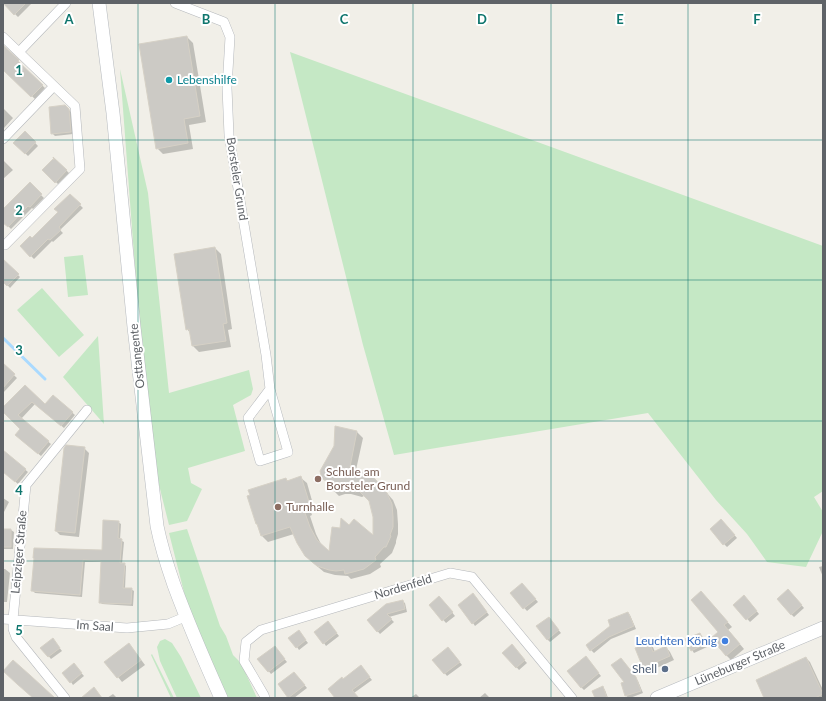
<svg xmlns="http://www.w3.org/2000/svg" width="826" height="701" font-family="Lato,sans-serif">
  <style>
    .green { fill: #c5e8c5 }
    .shadow { fill: #0003 }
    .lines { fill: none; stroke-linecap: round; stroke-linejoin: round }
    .stream { stroke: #aadaff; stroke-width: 3 }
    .building { fill: #cccac5; stroke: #d6d1c6 }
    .street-casing { stroke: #b5b8bc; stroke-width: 10 }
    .secondary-casing { stroke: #b6babf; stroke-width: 14 }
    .street { stroke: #fff; stroke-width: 9 }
    .secondary { stroke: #fff; stroke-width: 13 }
    .grid { fill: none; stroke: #0f766e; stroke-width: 1; stroke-opacity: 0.55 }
    .culture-dot { fill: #0f9aa8; stroke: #fff; stroke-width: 1.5 }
    .education-dot { fill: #8d6e63; stroke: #fff; stroke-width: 1.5 }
    .shop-dot { fill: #3f7fe0; stroke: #fff; stroke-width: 1.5 }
    .service-dot { fill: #5c6f8a; stroke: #fff; stroke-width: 1.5 }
    .labels { text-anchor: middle; stroke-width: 4; stroke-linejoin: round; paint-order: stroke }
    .culture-label { font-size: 12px; fill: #0d838f; stroke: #fff; text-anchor: start }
    .street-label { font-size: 12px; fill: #5f6368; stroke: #fff }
    .education-label { font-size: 12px; fill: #785e54; stroke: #fff; text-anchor: start }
    .shop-label { font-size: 12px; fill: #366cbe; stroke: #fff; text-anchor: end }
    .service-label { font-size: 12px; fill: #4e5e75; stroke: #fff; text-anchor: end }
    .grid-label { font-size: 13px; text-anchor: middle; font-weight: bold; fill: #0f766e; stroke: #fff; stroke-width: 4; stroke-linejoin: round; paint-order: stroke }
  </style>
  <rect width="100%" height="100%" fill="#f1efe8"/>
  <path class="green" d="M290,52L823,246V491L814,497L823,512V531L806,567L767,562L747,534L716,500L648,413L394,455L363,345Z
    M120,69L148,193L169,393L249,370L253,389L251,395L233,405L245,451L188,468L191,483L202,489L187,521L169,525L157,477L145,401Z
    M83,255L88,295L68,297L64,257Z
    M42,288L84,335L59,357L17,310Z
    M98,336L104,424L63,377Z
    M187,529L220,626L226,636L233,655L241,663L257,698H228L215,671L186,600L169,533Z
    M165,639L172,643L181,657L201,698H177L160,661L157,647L160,641Z
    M152,654L174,698H171L151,655Z"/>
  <path class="shadow" d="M4,3H32L18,17Z
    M187,37L193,43L206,122L189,125L193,149L163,154L157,148Z
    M3,47L20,65L45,88L35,99L3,69Z
    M65,106L72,113L73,134L55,136L52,133Z
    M3,108L13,118L4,128L3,127Z
    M25,132L38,146L28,156L15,143Z
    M55,159L69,173L58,184L43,170L55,162Z
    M3,160L13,170L3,179Z
    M30,184L44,198L33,209L32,208L11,229L3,221V211Z
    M70,195L83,208L60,230L63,233L53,242L52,241L34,259L21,246L32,239L59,212Z
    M215,248L221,254L232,329L228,330L231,347L199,352L193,346L191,334L187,329Z
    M6,263L20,277L10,288L3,280V266Z
    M3,365L17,378L3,393Z
    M25,386L45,405L53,396L75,415L64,428L35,404L21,419L51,444L41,456L19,438L22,429L3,411V408Z
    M336,428L357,432L363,438L356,470L379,484L393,500L397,510L398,524V534L396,541V543L392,553L380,564L381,567L370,574L351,579L348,576L335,575L324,572L312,562L305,555L294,534L268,542L262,536L259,526L286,479L288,481L301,478L307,483L315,511L311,512L312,515L310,516L316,534L322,546L330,553L341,529L349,526L374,537V517L370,501L364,496L362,497L351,494H345L339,496L333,490L332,486L330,485L323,479L335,447Z
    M84,448L89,453L79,537L60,535L56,531Z
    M3,451L28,472L18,484L3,471Z
    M3,498L9,502L3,514Z
    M118,522L121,524L120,540L124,542L122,564H124L126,566L125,589H131L134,591L133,606L102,604L100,602L102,562H85L82,597L35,593L33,591L35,558L103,552Z
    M724,523L737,538L727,547L724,544Z
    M3,530H11L14,532L13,549H3Z
    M823,566V577L819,567Z
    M3,569H5L10,573L7,602H3Z
    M525,587L538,602L527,611L511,593Z
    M791,593L804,608L794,617L791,614Z
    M476,597L489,615L475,626L473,623Z
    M705,597L732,627L728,630L744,649L731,660L726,655L720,632Z
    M747,599L759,614L750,622L735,605Z
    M442,600L455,616L446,623L430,605Z
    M402,601L405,603L407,612L389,617L394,622L380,634L368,620Z
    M628,613L630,615L636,629L611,639L594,653L591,650Z
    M551,621L561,633L550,642L547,639Z
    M328,622L339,636L326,646L324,643Z
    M301,634L308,643L299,650L297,647Z
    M699,634L702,636L707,647L694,653L692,650Z
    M55,642L62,651L51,659L42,648Z
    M649,643L653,647L655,652L666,647L670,652L674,660L648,672L644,667Z
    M511,646L527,663L519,670L504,653Z
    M133,649L145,665L122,682L106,662Z
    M277,650L287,662L271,674L259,659Z
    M451,651L462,665L447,676L434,660Z
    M806,658L810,662L823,690V698H765Z
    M588,660L601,676L584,690L581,687Z
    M624,662L638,681L643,693L630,698H629L626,696L622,683L625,682Z
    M76,667L84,676L73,685L71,682Z
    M363,669L372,680L354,693L358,698H337L343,680Z
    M297,676L307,688L294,698H290L279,684Z
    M603,688L605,690L608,698H596Z
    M485,693L490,698H479Z
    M113,694L117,698H107Z
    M416,694L420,698H410Z"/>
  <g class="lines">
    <path class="stream" d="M3,338L45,379"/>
  </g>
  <path class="building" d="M3,3H26L14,15Z
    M187,36L200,116L184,119L188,143L156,149L139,44Z
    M3,45L19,60L18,61L43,85L31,97L3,70Z
    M65,105L69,109L71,132L51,134L49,107Z
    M25,131L36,142L25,154L13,143Z
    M53,157L67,170L55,183L42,170L53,159L54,160Z
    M30,182L42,194L30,207L28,206L8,227L3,223V209Z
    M70,194L81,204L59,227L61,230L50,240L48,239L30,257L20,246L30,236L32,238L58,212L54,209Z
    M215,247L227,323L223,324L226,341L192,346L189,329L186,330L174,254Z
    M3,259L19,274L7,286L3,282Z
    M3,363L15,374L3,388Z
    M25,385L45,404L53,395L73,412L61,426L32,402L18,415L49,441L38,454L15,435L20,429L3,412V407Z
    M335,426L357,431L350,467L365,472L373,477L379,483L387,493L392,504L393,517V527L390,535L391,536L386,547H384L375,557L376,560L364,569L353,572L345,574L344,570L336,571L329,570L317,566L305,556L297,543L290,527L261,536L257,524H256L247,496L250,495L248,490L286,478L287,481L301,476L310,505L306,506L307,509L304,510L310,527L317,540L329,551L332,527L340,528L341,518L349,525L354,519L373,535V517L369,501L358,490L356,492L344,488L339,489L333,490L330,482L322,479L320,471L334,446Z
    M66,445L85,447L75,533L55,531L64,448Z
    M3,450L26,469L15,482L3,472Z
    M721,519L735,535L723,545L710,529Z
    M103,520L119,521L118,538L122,539L120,563H125L123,588H132L131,604L99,603L101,561L83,560L80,595L31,591L34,558H33L34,548L102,550Z
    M3,529H11V547H3Z
    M522,583L536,599L523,609L510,593Z
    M788,589L802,605L791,615L777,599Z
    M701,591L728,622L724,625L740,644L726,656L711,638L718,632L691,600Z
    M473,593L487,612L472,624L458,605Z
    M744,595L757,611L746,620L733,605Z
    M439,596L453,612L442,621L429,605Z
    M403,600L405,609L387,614L392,619L377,632L367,620L386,604Z
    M628,612L634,626L609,637L590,651L586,645L610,626L608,620Z
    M549,617L559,630L547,640L536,626Z
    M328,621L337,633L323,644L314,632Z
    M299,630L306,640L296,648L288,638Z
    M700,633L705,644L691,651L685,639Z
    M53,638L60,648L48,657L40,648Z
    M649,642L653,652L666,646L670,656L643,668L635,648Z
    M129,643L141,660L117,678L104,662Z
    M512,644L525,660L516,668L502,653Z
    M275,646L285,659L268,672L257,659Z
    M448,647L460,662L444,674L432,660Z
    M586,656L599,673L581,688L567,671Z
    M806,657L823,694L815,698H764L756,680Z
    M621,658L636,677L641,691L625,696L621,683L624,682L611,665Z
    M13,660L31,676L55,698H33L17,684L3,671Z
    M74,663L82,673L70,683L62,673Z
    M361,665L370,677L352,690L359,698H335L328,689L342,677L343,679Z
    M294,672L305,685L288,698L278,684Z
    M603,686L607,698H595L592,691Z
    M94,687L102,698H81Z"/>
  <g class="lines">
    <g class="street-casing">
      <path id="street" d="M175,3L224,22L230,37L227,88L229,135L266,355L270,389L288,452L260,461L248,418L270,389
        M3,37L75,106L80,169L5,245L3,244
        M19,52L66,3
        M3,139L54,86
        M3,619L127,628L168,624L185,617
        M65,698L16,637L13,629V619L26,485L87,410
        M265,698L264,695L244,661L246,642L261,630L450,573L472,577L572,698"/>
    </g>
    <g class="secondary-casing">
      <path id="secondary" d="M99,3L113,113L134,327L157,526C161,546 167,565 174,585C188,623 204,660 221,698
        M657,698L823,628"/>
    </g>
    <use href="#street" class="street"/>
    <use href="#secondary" class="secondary"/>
  </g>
  <path class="grid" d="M138,3V698M275,3V698M413,3V698M551,3V698M688,3V698M3,140H823M3,280H823M3,421H823M3,561H823"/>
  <circle class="culture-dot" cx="169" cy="80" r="4"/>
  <g class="education-dot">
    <circle cx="318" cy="479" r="4"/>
    <circle cx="278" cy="507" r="4"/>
  </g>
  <circle class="shop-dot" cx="725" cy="641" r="4"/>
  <circle class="service-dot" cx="665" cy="669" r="4"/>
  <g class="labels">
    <g class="culture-label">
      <text x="177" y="84">Lebenshilfe</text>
    </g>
    <g class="street-label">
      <text transform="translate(237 179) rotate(81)" y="4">Borsteler Grund</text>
      <text transform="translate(137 356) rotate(-96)" y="4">Osttangente</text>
      <text transform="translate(19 552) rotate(-85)" y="4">Leipziger Straße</text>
      <text transform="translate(403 587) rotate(-17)" y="4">Nordenfeld</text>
      <text transform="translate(95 626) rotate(4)" y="4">Im Saal</text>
      <text transform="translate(740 663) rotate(-23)" y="4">Lüneburger Straße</text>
    </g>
    <g class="education-label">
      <text x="326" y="476">Schule am<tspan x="326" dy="14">Borsteler Grund</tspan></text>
      <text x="286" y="511">Turnhalle</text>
    </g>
    <g class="shop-label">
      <text x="717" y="645">Leuchten König</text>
    </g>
    <g class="service-label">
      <text x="657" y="673">Shell</text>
    </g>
  </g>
  <g class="grid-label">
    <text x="69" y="24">A</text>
    <text x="206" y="24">B</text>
    <text x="344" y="24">C</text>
    <text x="482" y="24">D</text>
    <text x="620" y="24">E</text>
    <text x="757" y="24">F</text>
    <text x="19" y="75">1</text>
    <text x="19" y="215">2</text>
    <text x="19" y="355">3</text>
    <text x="19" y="495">4</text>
    <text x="19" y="635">5</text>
  </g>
  <rect width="826" height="701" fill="none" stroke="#5f6368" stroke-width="8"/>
</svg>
